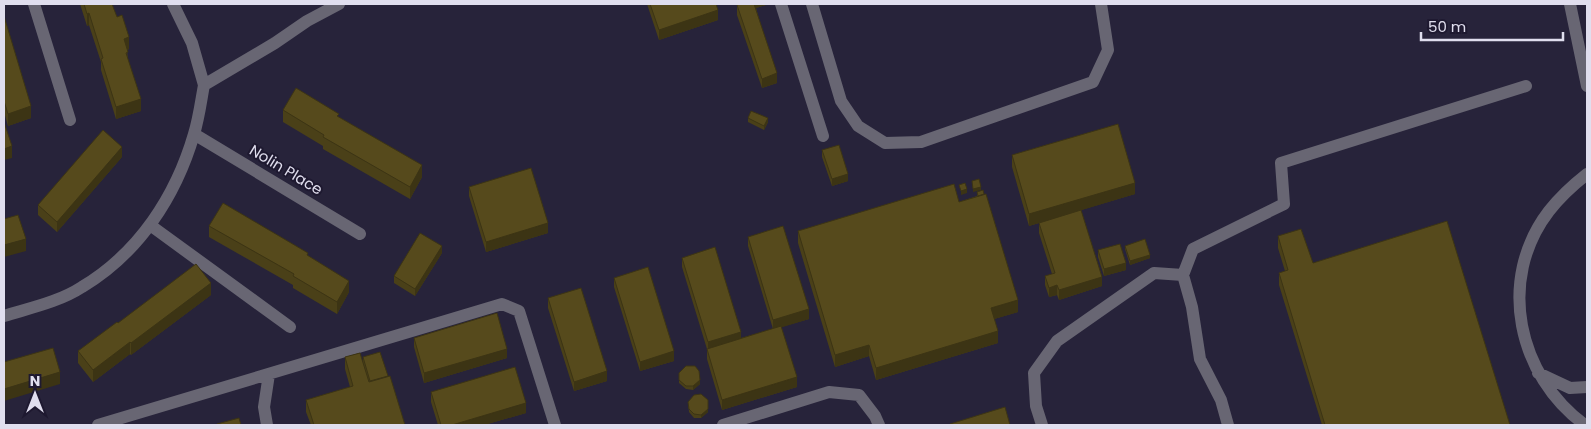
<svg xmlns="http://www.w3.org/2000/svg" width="1591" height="429" font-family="Poppins,sans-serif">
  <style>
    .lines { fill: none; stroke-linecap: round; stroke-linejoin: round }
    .minor { stroke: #686673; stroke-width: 12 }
    .wall { fill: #4a4018 }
    .shaded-wall { fill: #3c3414 }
    .building { fill: #564a1c; stroke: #3c3414 }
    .labels { text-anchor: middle; stroke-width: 4; stroke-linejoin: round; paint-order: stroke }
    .street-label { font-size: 15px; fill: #e0deee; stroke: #1e1930 }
  </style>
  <rect width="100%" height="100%" fill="#27233a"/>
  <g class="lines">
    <path class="minor" d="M34,4L70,120
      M173,4L192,43L204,85
      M781,4L823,136
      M812,4L841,101L858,126L885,143L921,142L1093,82L1108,50L1101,4
      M1570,4L1587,86
      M194,134L360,234
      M150,225L290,327
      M1183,275L1193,249L1284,204L1281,163L1526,86
      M4,316C30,308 59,302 82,287C139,253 176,196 194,134C199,118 201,101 204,85L275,43L307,21L339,4
      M1538,373L1570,388L1587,387
      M98,425L502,304L519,311L555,425
      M267,425L264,407L269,374
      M723,425L829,392L859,395L875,416L879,425
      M1042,425L1036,406L1034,373L1057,341L1154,273L1183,275L1192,307L1200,359L1221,400L1228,425
      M1585,425C1518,376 1496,280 1549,211C1560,197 1573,185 1587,174"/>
  </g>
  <path class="wall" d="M80,4H110L117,17L129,49L127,50L128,60L141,111L116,119L101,70V62L89,25L87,26Z
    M647,4H716L718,20L659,40Z
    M737,4H769L756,8L777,83L762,88L737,15Z
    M4,16L31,118L8,126L4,112Z
    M283,110L339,117L422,177L410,199L323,149V146L283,122Z
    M748,118L768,122L764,130L748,122Z
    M822,150L848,181L832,186L822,157Z
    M1012,155L1135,194L1081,210L1102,286L1059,300L1057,295L1049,297L1045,285V276L1052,274L1039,233V223L1062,216L1029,226L1012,167Z
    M122,157L57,232L38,215V205Z
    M469,187L548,233L486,252L469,196Z
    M977,192L1018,312L994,319L998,343L876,380L869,356L835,367L798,243V231L959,202L977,196Z
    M209,226L308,256L349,292L337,314L293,288V285L209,237Z
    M1278,236L1313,263L1510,425H1322L1279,285V273L1285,271L1278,248Z
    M748,237L809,319L781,327L797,387L722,410L707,359V349L682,267V258L741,338L773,329L748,246Z
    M1125,246L1150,258L1130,265L1125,249Z
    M1098,250L1126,270L1104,276L1098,257Z
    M442,253L415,296L394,283V276Z
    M614,278L674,361L640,371L614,287Z
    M211,295L131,355L130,354L93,382L78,363V351L118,323Z
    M548,298L607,381L574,391L548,308Z
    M414,338L507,358L424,383L414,347Z
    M345,357L363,363V357L405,425H311L306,412V400L350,387L345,369Z
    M679,373L700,384L693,390L686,389L679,383Z
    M431,392L526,413L484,425H438L431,402Z
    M708,400V412L701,418H694L689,412L688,402Z"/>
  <path class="shaded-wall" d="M753,4H769L753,9Z
    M718,10V20L659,40V30Z
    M89,13V25L87,26V14Z
    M129,37V49L124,51V39Z
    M777,73V83L762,88V79Z
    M141,99V111L116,119V107Z
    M31,106V118L8,126V114Z
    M768,118V122L764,130V126Z
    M12,146V158L4,160V149Z
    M122,147V157L57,232V222Z
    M422,165V177L410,199V187Z
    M848,174V181L832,186V179Z
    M1135,183V194L1029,226V214Z
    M981,187V190L973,192V189Z
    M967,189V193L961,195V191Z
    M548,223V233L486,252V242Z
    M26,239V251L4,257V245Z
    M442,246V253L415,296V289Z
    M1150,255V258L1130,265V261Z
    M1126,263V270L1104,276V269Z
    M1102,277V286L1059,300V290Z
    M349,281V292L337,314V302Z
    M211,283V295L131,355V343Z
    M1057,285V295L1049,297V288Z
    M1018,300V312L991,320V308Z
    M809,309V319L773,330V320Z
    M998,331V343L876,380V368Z
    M741,332V341L708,352V342Z
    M130,342V354L93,382V370Z
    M869,345V356L835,367V355Z
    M507,349V358L424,383V373Z
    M674,351V361L640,371V362Z
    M607,371V381L574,391V382Z
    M60,372V384L4,401V389Z
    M797,377V387L722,410V400Z
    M700,380V384L693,390V386Z
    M526,403V413L484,425H452Z
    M708,409V412L701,418V415Z"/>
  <path class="building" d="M84,4H112L117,17L122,15L129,37L124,39L128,52L126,53L141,99L116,107L101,59L103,58L89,13L87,14Z
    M650,4H716L718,10L659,30Z
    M741,4H754L777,73L762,79L737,5Z
    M4,16L31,106L8,114L4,101Z
    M296,88L339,114L337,116L422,165L410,187L323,137L324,135L283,110Z
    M751,111L768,118L764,126L748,118Z
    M4,122L12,146L4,149Z
    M1118,124L1135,183L1029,214L1012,155Z
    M103,130L122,147L57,222L38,205Z
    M839,145L848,174L832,179L822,150Z
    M531,168L548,223L486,242L469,187Z
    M979,179L981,187L973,189L972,181Z
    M965,183L967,189L961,191L959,185Z
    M954,184L959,202L986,194L1018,300L991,308L998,331L876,368L869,345L835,355L798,231Z
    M983,190L984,194L978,196L977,192Z
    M223,203L308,253L307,255L349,281L337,302L293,276L294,274L209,226Z
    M1081,210L1102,277L1059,290L1057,285L1049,288L1045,276L1055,273L1039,223Z
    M18,215L26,239L4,245V219Z
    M1447,221L1510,425H1325L1279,273L1288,270L1278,236L1301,229L1313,263Z
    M783,226L809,309L773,320L748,237Z
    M420,233L442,246L415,289L394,276Z
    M1145,239L1150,255L1130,261L1125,246Z
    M1120,244L1126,263L1104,269L1098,250Z
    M715,247L741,332L708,342L682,258Z
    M196,264L211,283L131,343L130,342L93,370L78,351L117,322L118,323Z
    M648,267L674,351L640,362L614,278Z
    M581,288L607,371L574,382L548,298Z
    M497,313L507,349L424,373L414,338Z
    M781,326L797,377L722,400L707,349Z
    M53,348L60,372L4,389V362Z
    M380,352L388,376L370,381L363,357Z
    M360,353L369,382L390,376L405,425H314L306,400L353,386L345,357Z
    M686,366H695L699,371L700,380L693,386H686L679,380V373Z
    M515,367L526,403L452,425H441L431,392Z
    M701,394L708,400V409L701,415L694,414L689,409L688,402L694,395Z
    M1005,407L1010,425H951L950,424Z
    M239,418L241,425H218L217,424Z"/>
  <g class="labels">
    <g class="street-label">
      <text transform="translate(286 170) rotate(31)" y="5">Nolin Place</text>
    </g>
  </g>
  <rect width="1591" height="429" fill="none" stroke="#e0deee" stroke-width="10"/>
  <g transform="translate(35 394)" stroke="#1e1930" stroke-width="4" paint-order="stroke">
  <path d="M0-4L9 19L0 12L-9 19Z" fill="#e0deee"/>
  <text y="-8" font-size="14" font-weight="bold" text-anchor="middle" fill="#e0deee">N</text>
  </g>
  <path d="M1421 32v8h142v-8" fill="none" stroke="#e0deee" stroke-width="2.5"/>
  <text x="1428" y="32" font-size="15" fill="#e0deee" stroke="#1e1930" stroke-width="4" paint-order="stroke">50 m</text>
</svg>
